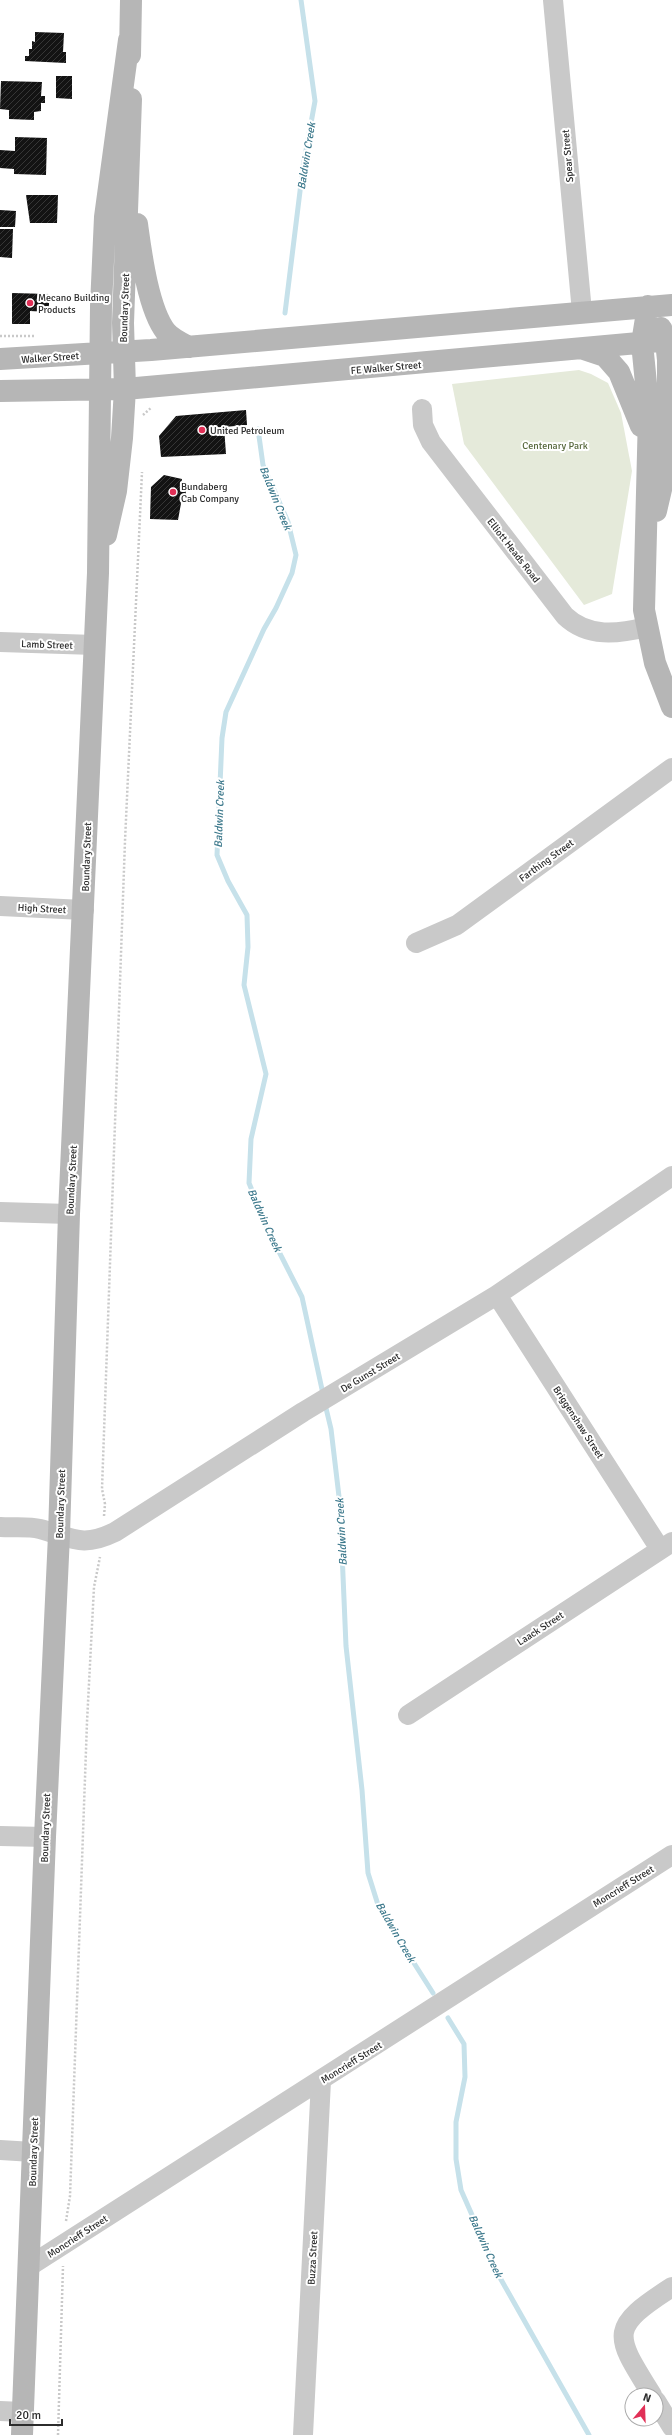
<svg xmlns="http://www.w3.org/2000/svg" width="672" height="2435" font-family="Signika,sans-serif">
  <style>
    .green { fill: #e5eada }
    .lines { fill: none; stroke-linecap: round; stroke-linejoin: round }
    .stream { stroke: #c6e1ea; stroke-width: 5 }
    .building { fill: url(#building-hatch) }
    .path { stroke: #c9c9c9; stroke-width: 2.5; stroke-dasharray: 2 2; stroke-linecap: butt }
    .street { stroke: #c9c9c9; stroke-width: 20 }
    .secondary { stroke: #b6b6b6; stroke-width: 22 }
    .poi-dot { fill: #e13057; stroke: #fff; stroke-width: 1.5 }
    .labels { text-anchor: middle; stroke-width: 4; stroke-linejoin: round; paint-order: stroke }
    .street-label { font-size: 10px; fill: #2c2c2c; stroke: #fff }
    .poi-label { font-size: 10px; fill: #2c2c2c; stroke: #fff; text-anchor: start }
    .park-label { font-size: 10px; fill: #56673b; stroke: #fff }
    .water-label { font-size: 11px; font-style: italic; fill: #3d798c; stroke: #fff }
  </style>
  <defs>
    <pattern id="building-hatch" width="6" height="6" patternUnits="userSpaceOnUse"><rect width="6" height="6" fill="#131313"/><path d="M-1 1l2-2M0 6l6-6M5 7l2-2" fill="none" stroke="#363636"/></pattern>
  </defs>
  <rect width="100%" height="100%" fill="#fff"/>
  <path class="green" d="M579,370L591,374L608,383L621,413L632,471L612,594L584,605L464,444L452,384Z"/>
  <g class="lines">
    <path class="stream" d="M285,313L303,167L315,101L301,0
      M258,429L263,465L288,522L296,555L292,573L276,608L264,629L226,712L222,738L217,855L228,881L247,915L248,947L244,985L266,1074L251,1139L249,1183L270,1234L302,1297L323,1394
      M325,1404L331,1429L340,1505L346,1646L362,1790L368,1873L379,1908L433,1993
      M448,2018L464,2044L465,2077L456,2122V2159L461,2190L499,2276L589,2435"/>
  </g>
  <path class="building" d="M35,32L64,33L63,52H66V63L25,61V56H29V49H32V41L35,42Z
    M56,76H72V99L56,98Z
    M1,81L42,82L41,96H45V103H41V111L34,112V120L9,119V110L0,109Z
    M15,137L47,138L46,175L14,174V169L0,168V150L15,151Z
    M26,195H58L57,223H30Z
    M0,210L16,211L15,227H0Z
    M0,229H13L12,258L0,257Z
    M12,293L49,294V312L30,311V324H12Z
    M246,410L247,425L224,427L226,454L161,457L159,436L176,416Z
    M164,475L182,479L181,485L186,486V498H182L178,520L150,519L151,487Z"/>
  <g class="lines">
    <path class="path" d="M0,336H36
      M143,415L152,407
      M104,1516L105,1504L102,1489L125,841L142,472
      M66,2221L70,2196L87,1722L94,1587L100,1557
      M58,2435L63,2266"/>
    <path class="street" d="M553,0L582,312
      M422,409L423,425L431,442L565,616C588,638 618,634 647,627
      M0,642L95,645
      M0,906L84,910
      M416,943L457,925L672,768
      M0,1212L69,1214
      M497,1295L660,1549
      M0,1527C13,1528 28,1526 40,1529C73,1538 82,1548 115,1532L303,1412L497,1295L672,1176
      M408,1715L672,1542
      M0,1836L45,1837
      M0,2150L33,2152
      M28,2267L672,1855
      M652,2395C614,2334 608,2328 672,2287
      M656,2401L672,2427
      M0,2411L23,2412
      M303,2435L321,2081"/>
    <path class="secondary" d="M130,55L131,0
      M137,224C141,253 148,309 166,332C172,339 181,343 189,347
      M648,306L642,343L649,414L644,610L655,663L672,707
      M584,349L605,356L619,372L641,426
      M0,359L151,350L672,305
      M0,391L125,389L672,340
      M656,511L666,468L668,404V360L666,341L661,328
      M106,535L116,491L122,438L125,389L123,323L131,99
      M22,2435L45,1837L59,1535L69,1214L98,573L101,306L105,217L129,40"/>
  </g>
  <g class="poi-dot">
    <circle cx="30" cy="303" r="4"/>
    <circle cx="202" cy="430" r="4"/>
    <circle cx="173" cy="492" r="4"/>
  </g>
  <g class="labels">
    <g class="street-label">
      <text transform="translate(567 156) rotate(-95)" y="4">Spear Street</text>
      <text transform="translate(124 308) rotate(-88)" y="4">Boundary Street</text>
      <text transform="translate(50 357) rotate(-4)" y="4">Walker Street</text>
      <text transform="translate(386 367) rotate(-5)" y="4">FE Walker Street</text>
      <text transform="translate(514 550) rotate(52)" y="4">Elliott Heads Road</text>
      <text transform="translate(47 644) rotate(2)" y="4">Lamb Street</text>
      <text transform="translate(86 857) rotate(-88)" y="4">Boundary Street</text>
      <text transform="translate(546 860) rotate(-36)" y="4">Farthing Street</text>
      <text transform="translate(42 908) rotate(3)" y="4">High Street</text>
      <text transform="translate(71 1180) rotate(-87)" y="4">Boundary Street</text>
      <text transform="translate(370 1372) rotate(-31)" y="4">De Gunst Street</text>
      <text transform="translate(579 1422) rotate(57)" y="4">Briggenshaw Street</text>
      <text transform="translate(60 1504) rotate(-88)" y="4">Boundary Street</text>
      <text transform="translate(540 1628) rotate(-33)" y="4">Laack Street</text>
      <text transform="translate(45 1828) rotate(-88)" y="4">Boundary Street</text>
      <text transform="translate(623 1886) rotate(-32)" y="4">Moncrieff Street</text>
      <text transform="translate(351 2062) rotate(-32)" y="4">Moncrieff Street</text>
      <text transform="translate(33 2152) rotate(-88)" y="4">Boundary Street</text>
      <text transform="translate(77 2236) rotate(-33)" y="4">Moncrieff Street</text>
      <text transform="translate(312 2258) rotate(-87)" y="4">Buzza Street</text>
    </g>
    <g class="poi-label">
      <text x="38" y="301">Mecano Building<tspan x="38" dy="12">Products</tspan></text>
      <text x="210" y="434">United Petroleum</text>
      <text x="181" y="490">Bundaberg<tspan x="181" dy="12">Cab Company</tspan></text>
    </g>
    <g class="park-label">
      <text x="555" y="449">Centenary Park</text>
    </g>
    <g class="water-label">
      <text transform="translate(306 156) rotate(-81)" y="4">Baldwin Creek</text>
      <text transform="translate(276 498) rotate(68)" y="4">Baldwin Creek</text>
      <text transform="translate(219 814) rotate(-88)" y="4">Baldwin Creek</text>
      <text transform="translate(265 1220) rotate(66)" y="4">Baldwin Creek</text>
      <text transform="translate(341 1532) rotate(-93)" y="4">Baldwin Creek</text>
      <text transform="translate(396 1932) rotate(60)" y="4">Baldwin Creek</text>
      <text transform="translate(486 2246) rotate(66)" y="4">Baldwin Creek</text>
    </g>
  </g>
  <g transform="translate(644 2407) rotate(19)"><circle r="19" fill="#ffffff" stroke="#ababab"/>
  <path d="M0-3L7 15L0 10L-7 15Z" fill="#e13057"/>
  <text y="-6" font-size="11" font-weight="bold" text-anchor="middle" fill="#2c2c2c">N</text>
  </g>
  <path d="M10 2419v6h52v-6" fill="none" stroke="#2c2c2c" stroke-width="2"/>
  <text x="16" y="2419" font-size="12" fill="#2c2c2c" stroke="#ffffff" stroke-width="3" paint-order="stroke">20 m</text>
</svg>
